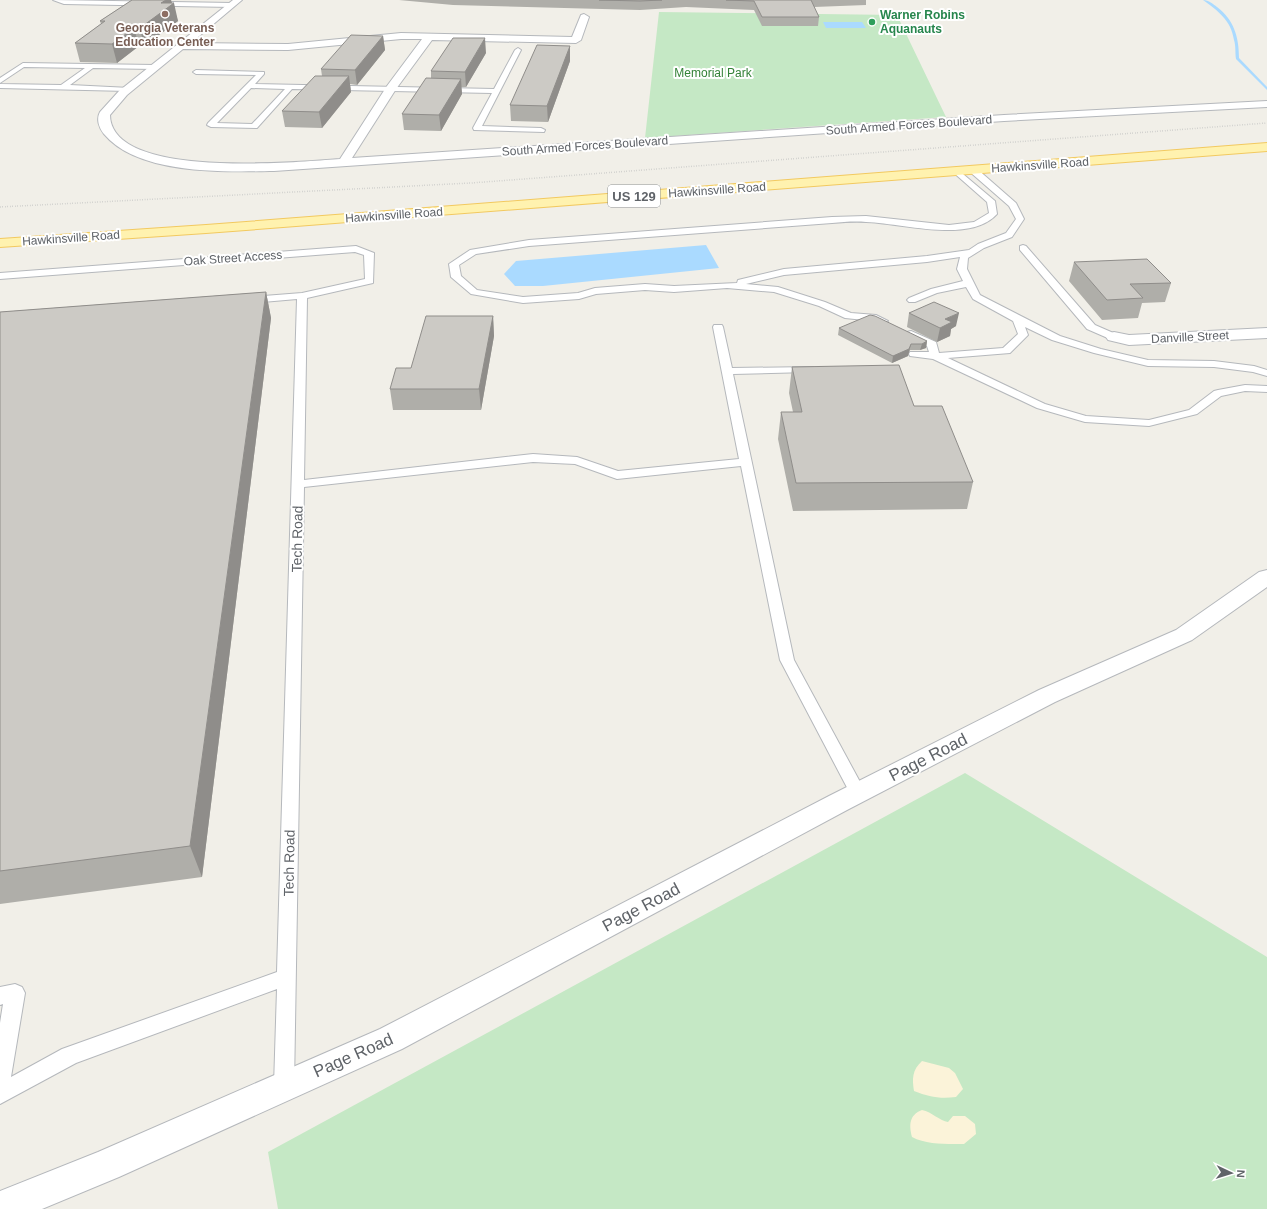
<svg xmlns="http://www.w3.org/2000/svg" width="1267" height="1209" font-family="Arial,sans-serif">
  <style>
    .green { fill: #c5e8c5 }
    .sand { fill: #fbf3d9 }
    .water { fill: #aadaff }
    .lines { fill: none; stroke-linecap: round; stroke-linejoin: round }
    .stream { fill: #aadaff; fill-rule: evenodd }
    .lane-casing { stroke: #b5b8bc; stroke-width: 2 }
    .street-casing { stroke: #b5b8bc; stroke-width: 2 }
    .primary-casing { stroke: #f2c960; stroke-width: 2 }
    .lane { fill: #fff; fill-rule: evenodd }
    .street { fill: #fff; fill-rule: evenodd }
    .primary { fill: #fff2af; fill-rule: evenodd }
    .rail { stroke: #b6b7b8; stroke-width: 1.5; stroke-dasharray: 0.5 2; stroke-linecap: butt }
    .wall { fill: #afaea9 }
    .shaded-wall { fill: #8f8d8a }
    .building { fill: #cccac5; stroke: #8f8d8a }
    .education-dot { fill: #8d6e63; stroke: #fff; stroke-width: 1.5 }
    .leisure-dot { fill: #2e9e5b; stroke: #fff; stroke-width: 1.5 }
    .labels { text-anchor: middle; stroke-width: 4; stroke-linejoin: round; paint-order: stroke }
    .far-leisure-label { font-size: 12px; font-weight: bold; fill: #27864d; stroke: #fff; text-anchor: start }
    .far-education-label { font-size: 12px; font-weight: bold; fill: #785e54; stroke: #fff }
    .far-park-label { font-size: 12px; fill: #348238; stroke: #fff }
    .far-street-label { font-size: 12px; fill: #5f6368; stroke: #fff }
    .shield { fill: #fff; stroke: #8f9295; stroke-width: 1 }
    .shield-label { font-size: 13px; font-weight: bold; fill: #5f6368 }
    .street-label { font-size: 14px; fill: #5f6368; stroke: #fff }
    .near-street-label { font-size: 17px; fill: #5f6368; stroke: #fff }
  </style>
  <rect width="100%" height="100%" fill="#f1efe8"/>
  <path class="green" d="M659,12L897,15L946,117L645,138Z
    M965,773L1267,957V1209H278L268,1152Z"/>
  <path class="sand" d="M922,1061L949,1068L955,1073L963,1089L956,1097C940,1099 929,1097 914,1091C912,1079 912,1070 922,1061Z
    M922,1110C932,1112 940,1121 948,1122L953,1116H965L975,1124L976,1134L964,1144C948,1144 927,1145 912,1137C909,1125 909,1115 922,1110Z"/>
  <path class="water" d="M823,22H862L866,28H826Z
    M706,245L719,268L543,286H515L504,274L516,261Z"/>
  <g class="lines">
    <path class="stream" d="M1203,0C1209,0 1213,4 1217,7C1234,20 1239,37 1239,58L1267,87V90L1236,59C1235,53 1236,46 1234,40C1231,20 1218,11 1203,0Z"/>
    <g class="lane-casing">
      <path id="lane" d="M53,0L232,3L235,5L232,7L64,4Z
        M518,48L521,50L482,126L541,128L545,130L544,132L474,130L473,128L492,93L292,89L257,128L211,127L207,125L208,123L256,75L196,74L193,72L196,70L264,72V74L255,84L494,89L515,50ZM251,88L285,89L252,124L217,123Z
        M23,63L154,65L157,67L154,69L93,68L70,85L130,88V90L128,91L0,88V84L61,85L85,68L24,67L0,83V78Z
        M970,168H976L1016,203L1024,219L1012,237L984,248L968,258L967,269L980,295L1060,336L1101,349L1148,360L1214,361L1254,366L1267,370V376L1253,372L1214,367L1148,366L1094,353L1052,340L1025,327L1028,335L1010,353L948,358L1045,404L1086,416L1149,420L1189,410L1214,391L1218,390L1245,385L1267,386V392L1245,391L1221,396L1197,414L1149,426L1085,422L1037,408L933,359L910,356L909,354L910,352H929L927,346L907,336L906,334L907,332L911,331L936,342L939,353L1003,348L1018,334L1013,321L973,299L966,287L937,293L915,302H909L907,300L909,298L931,289L963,281L957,269L960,257L927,262L784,275L746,284L778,287L825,302L851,313L876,315L888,321L883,324L874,321L845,318L819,306L774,292L727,288L674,292L645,290L596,294L579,299L523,303L471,294L451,277L449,264L470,250L529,240L832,217L866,216L949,225L974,222L989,213L987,202L954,173L953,171L957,169L995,201L997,214C970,244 902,223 866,222C855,221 843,222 832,223L529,246L476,254L459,265L461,276L477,290L523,297L578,293L595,288L645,284L674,286L737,283L738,280L784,269L927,256L969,250L978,244L1006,233L1016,219L1009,206L970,172Z
        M1023,245L1026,246L1095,325L1118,335L1119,337L1118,339H1110L1087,329L1020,250V246Z
        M356,246L374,253L373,283L307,298L304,480L533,454L577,457L618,471L739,459L713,327L714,325H722L723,327L732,368L813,367L814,369L809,372L733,374L794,660L866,793L864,797L858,799L852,797L780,660L741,466L617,479L575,464L533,462L304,487L294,1086L291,1093L284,1096L277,1093L274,1086L277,989L76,1063L0,1104V1023L3,1004L0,1005V987L15,984L22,987L25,993L11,1077L62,1049L277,972L297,299L250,303L245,300L250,297L302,293L365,279L364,255L355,252L0,279V273Z"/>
    </g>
    <g class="street-casing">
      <path id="street" d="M233,0H242L191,43L288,44L401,33L572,37L581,15L584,14L589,17L581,40L576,43L432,40L396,89L352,158L1004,115L1267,101V107L1004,121L274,171C225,172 138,175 104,134C99,128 96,119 100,112L119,91ZM401,39H422L387,86L340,159C296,162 111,180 110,115L127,95L183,49L288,50Z
        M1267,328V338L1129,345L1108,340L1106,337L1108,334L1114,332L1129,335Z
        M1267,570V587L1192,640L1055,702L847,810L402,1049L119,1177L42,1209H0V1191L98,1152L380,1029L829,796L1039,690L1176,630L1259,572Z"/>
    </g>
    <g class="primary-casing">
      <path id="primary" d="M1267,143V151L206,233L0,247V239L206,225Z"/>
    </g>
    <use href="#lane" class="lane"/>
    <use href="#street" class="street"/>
    <use href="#primary" class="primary"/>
    <path class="rail" d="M0,207L471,183L1267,123"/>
  </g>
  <path class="wall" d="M132,0H171L178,21L144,46H139L117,63L80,62L75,43L101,24L100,21Z
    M399,0H866V5L814,7L819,17L818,26H762L754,10L686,7L640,10L453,5Z
    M383,36L385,50L357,85L350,84L351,92L322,128L285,127L282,111L322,76L321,69Z
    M570,46V61L548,122L511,121L510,105Z
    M486,53L466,87H461L462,94L441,131L404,130L402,114L431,78V71Z
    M1074,262L1171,283L1165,302L1142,303L1138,318L1102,320L1069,281Z
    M266,292L271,318L202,877L0,904V312Z
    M909,313L956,326L951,329L950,336L937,342L907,327Z
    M493,316L494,336L481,410H393L390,389L411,368Z
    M839,328L927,341L926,348L920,350H910L908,356L892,363L838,335Z
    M792,367L914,406L973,482L967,509L793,511L778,439L781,412H793L789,393Z"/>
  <path class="shaded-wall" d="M166,0H171L172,4L174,3L178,21L144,46L140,28L161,3Z
    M134,28L139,46L117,63L112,44Z
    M383,36L385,50L357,85L355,70Z
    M485,38L486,53L466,87L465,72Z
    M570,46V61L548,122L547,106Z
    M349,76L351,92L322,128L319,112Z
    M461,79L462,94L441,131L439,115Z
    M266,292L271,318L202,877L190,846Z
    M959,313L956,326L951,329L950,336L937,342L940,328L945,319Z
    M493,316L494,336L481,410L479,389Z
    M927,341L926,348L920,350L922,344Z
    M911,344L908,356L892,363L893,356Z"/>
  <path class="building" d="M132,0H166L161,3H174L140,28H134L112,44L75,43L105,21H100Z
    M599,0H662L640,1Z
    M726,0H811L819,17H762L754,1Z
    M351,35L383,36L355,70L321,69Z
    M453,38H485L465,72L431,71Z
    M537,45L570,46L547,106L510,105Z
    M315,76H349L319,112L282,111Z
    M426,78L461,79L439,115L402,114Z
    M1147,259L1171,283L1130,284L1143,298L1107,300L1074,262Z
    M266,292L190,846L0,871V312Z
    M934,302L959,313L945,319L952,322L940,328L909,313Z
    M870,315L875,316L927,341L922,344H911L909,349L893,356L839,328Z
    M426,316H493L479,389H390L396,368H411Z
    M899,365L914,406H942L973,482L796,483L781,412H802L792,367Z"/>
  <circle class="education-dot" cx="165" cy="14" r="4"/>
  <circle class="leisure-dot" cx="872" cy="22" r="4"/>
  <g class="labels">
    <g class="far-leisure-label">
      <text x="880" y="19">Warner Robins<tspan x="880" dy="14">Aquanauts</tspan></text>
    </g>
    <g class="far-education-label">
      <text x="165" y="32">Georgia Veterans<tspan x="165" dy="14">Education Center</tspan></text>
    </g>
    <g class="far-park-label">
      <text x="713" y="77">Memorial Park</text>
    </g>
    <g class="far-street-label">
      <text transform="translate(909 125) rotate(-4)" y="4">South Armed Forces Boulevard</text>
      <text transform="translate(585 146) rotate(-4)" y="4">South Armed Forces Boulevard</text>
      <text transform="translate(1040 165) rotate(-4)" y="4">Hawkinsville Road</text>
      <text transform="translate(717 190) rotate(-4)" y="4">Hawkinsville Road</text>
      <text transform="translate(394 215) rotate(-4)" y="4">Hawkinsville Road</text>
      <text transform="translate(71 238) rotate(-4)" y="4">Hawkinsville Road</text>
      <text transform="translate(233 258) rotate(-4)" y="4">Oak Street Access</text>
      <text transform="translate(1190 337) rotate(-3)" y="4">Danville Street</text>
    </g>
    <rect class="shield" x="608" y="185" width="52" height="22" rx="3"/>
    <g class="shield-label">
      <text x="634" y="201">US 129</text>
    </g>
    <g class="street-label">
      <text transform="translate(297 539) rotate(-89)" y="5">Tech Road</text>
      <text transform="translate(289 863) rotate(-89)" y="5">Tech Road</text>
    </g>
    <g class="near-street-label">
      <text transform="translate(928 757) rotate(-27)" y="6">Page Road</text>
      <text transform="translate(641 907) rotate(-28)" y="6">Page Road</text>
      <text transform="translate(353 1055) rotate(-24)" y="6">Page Road</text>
    </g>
  </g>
  <g transform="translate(1231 1173) rotate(94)" stroke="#ffffff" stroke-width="3" paint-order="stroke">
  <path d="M0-3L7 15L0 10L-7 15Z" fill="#5f6368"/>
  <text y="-6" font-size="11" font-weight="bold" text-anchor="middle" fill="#5f6368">N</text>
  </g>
</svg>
